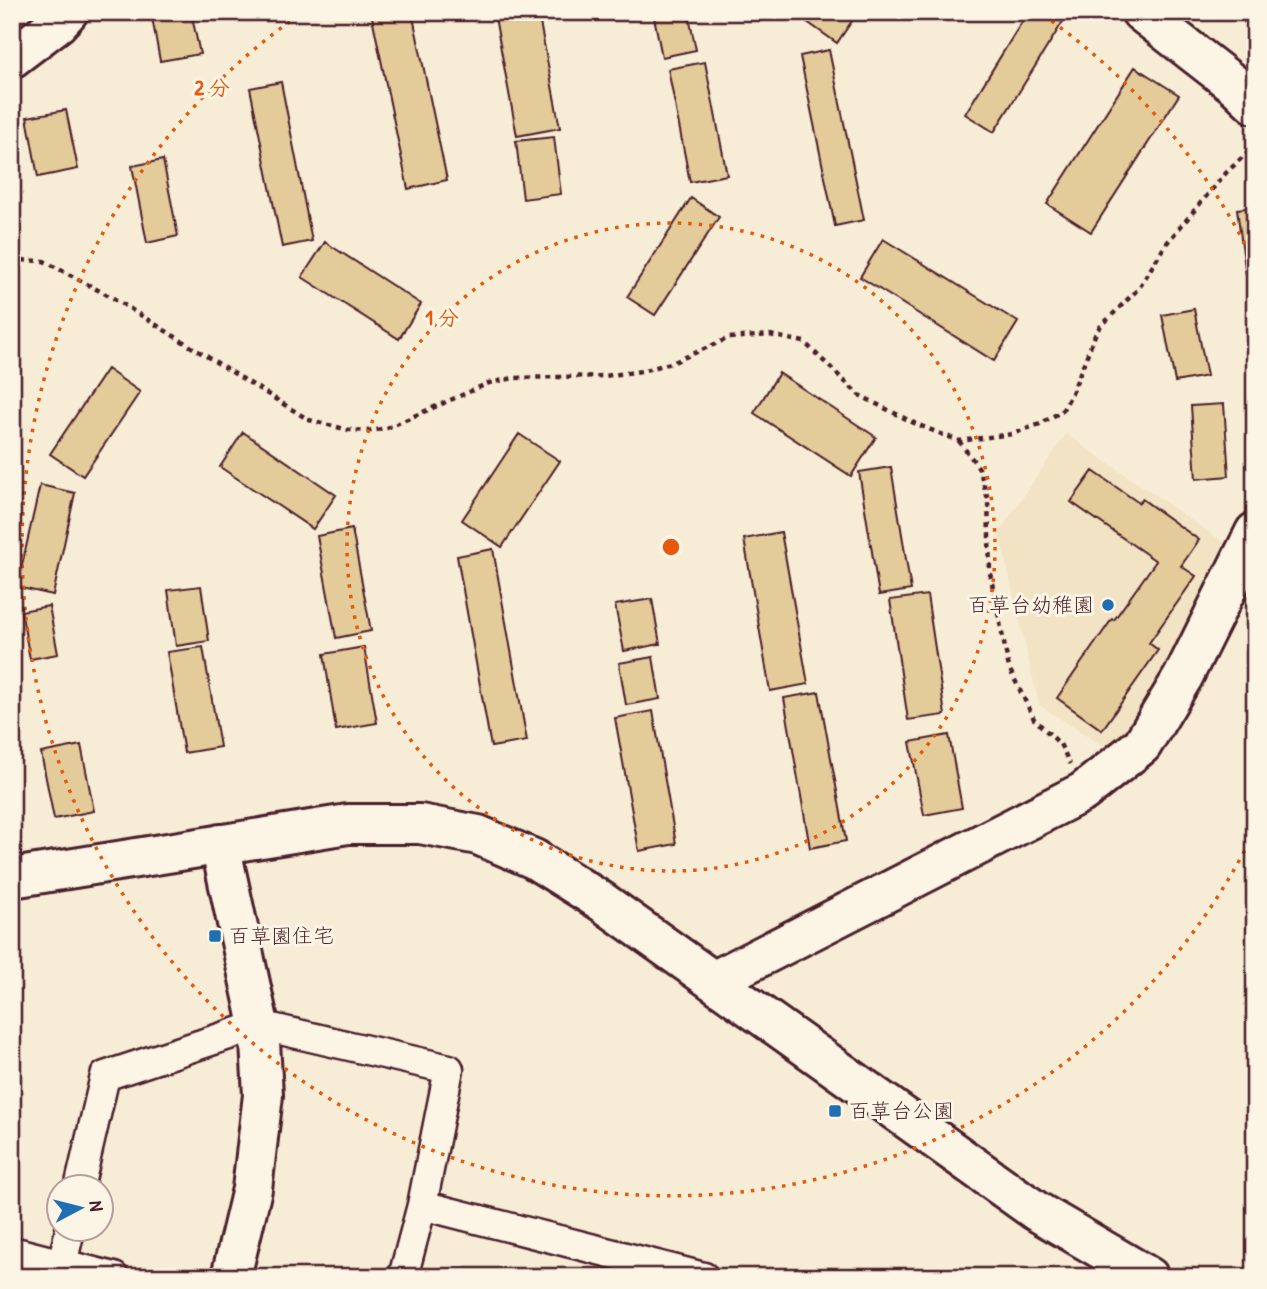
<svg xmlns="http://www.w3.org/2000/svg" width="1267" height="1289" font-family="'Patrick Hand','Klee One',sans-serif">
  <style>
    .built { fill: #f1e3c4 }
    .building { fill: #e3cb9a; stroke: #4a1f2b; stroke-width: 2 }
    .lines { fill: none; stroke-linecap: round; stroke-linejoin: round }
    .street-casing { stroke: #4a1f2b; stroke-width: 33 }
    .secondary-casing { stroke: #4a1f2b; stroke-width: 44 }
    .path { stroke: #4a1f2b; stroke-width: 4.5; stroke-dasharray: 5 5; stroke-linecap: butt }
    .street { stroke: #fcf5e5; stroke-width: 28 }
    .secondary { stroke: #fcf5e5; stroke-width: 38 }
    .ring { fill: none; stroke: #e8590c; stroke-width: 3.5; stroke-dasharray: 3.5 7 }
    .poi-dot { fill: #1f6fb2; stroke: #fcf5e5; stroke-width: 2.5 }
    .labels { text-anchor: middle; stroke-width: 6; stroke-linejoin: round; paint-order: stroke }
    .poi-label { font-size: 21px; fill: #4a1f2b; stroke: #fcf5e5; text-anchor: start }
    .centre { fill: #e8590c; stroke: #fcf5e5; stroke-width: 3.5 }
    .ring-label { font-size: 21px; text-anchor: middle; font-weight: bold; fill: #e8590c; stroke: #fcf5e5; stroke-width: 6; stroke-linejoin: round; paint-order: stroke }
  </style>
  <rect width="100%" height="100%" fill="#f7edd6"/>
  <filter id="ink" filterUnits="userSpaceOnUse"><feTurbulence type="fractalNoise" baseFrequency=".0143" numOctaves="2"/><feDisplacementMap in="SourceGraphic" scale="14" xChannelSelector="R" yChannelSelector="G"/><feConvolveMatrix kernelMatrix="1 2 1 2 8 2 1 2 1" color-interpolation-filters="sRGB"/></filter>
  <g filter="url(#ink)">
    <path class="built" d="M1066,434L1229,546L1172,664L1132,728L1105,747L1039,705L999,532Z"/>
    <path class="building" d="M151,12H191L200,54L160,61Z
      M371,12H412L447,180L408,189Z
      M494,12H538L560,128L517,136Z
      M653,12H688L696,50L662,57Z
      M808,12H858L837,43L803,19Z
      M1028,12H1069L994,132L965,114Z
      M829,50L864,220L835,226L800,56Z
      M705,62L727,175L690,182L668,69Z
      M1135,67L1179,95L1091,232L1047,204Z
      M281,82L312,241L282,247L250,88Z
      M66,110L78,169L38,177L27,117Z
      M554,137L561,194L523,199L516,141Z
      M163,160L178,236L147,243L132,166Z
      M691,198L719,217L655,315L627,297Z
      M1255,207V274L1246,275L1237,209Z
      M883,239L1018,322L994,361L860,277Z
      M325,242L421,304L399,339L302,277Z
      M1194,309L1207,376L1175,382L1162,315Z
      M107,369L140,392L83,476L50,454Z
      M779,373L876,437L851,476L754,413Z
      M1224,404L1229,476L1196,479L1191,406Z
      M243,432L336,495L313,529L220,467Z
      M519,434L560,461L502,547L462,520Z
      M891,467L911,590L879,595L859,472Z
      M1093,471L1139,503L1142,499L1199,540L1181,566L1196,576L1149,643L1158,650L1102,730L1057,698L1112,619L1114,620L1156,561L1071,502Z
      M40,485L75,493L53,595L17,587Z
      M352,529L371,631L336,638L317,536Z
      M781,532L808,684L770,691L744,539Z
      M493,549L527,741L491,747L457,556Z
      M201,586L209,641L176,646L168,590Z
      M927,595L945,715L908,720L890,600Z
      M652,599L660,644L624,651L615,605Z
      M49,606L58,654L30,659L21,611Z
      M203,647L220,747L184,753L167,652Z
      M364,647L377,723L336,730L324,654Z
      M653,657L660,699L626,705L619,663Z
      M819,692L846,841L810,848L784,698Z
      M653,711L676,844L639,851L615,718Z
      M949,735L962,808L924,815L910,742Z
      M81,745L94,811L54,819L41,753Z"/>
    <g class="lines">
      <g class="street-casing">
        <path id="street" d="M79,1188L105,1076L259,1025L449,1069L422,1205L704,1277
          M12,1251L114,1277
          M59,1277L70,1230
          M403,1277L422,1205"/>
      </g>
      <g class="secondary-casing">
        <path id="secondary" d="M1141,12L1236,86L1255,104
          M12,58L58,23L68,12
          M220,844L259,1025L263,1095L252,1189L231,1277
          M12,878L348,824H420L478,835L534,859L601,901L1036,1211L1149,1277
          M713,981L1083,792L1142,745L1183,677L1255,532"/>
      </g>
      <path class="path" d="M1236,12L1255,31
        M12,260L44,261L113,298L309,420L349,430L371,431L387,428L489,383L514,378L604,376L642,371L674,362L729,338L770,335L804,342L859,395L916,424L959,441L1012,434L1040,424L1062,411L1072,393L1097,330L1139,288L1166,244L1225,174L1255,145
        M959,441L979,468L988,499L990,573L1009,668L1034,719L1060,744L1070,764
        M1255,1260L1251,1264L1255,1266"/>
      <use href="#street" class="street"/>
      <use href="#secondary" class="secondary"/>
    </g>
  </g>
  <g class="ring">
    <circle cx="671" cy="547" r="324"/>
    <path d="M1254 832A649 649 0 1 1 299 15M1043 15A649 649 0 0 1 1254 262"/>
  </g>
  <g class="poi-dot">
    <circle cx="1108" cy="605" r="7"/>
    <rect x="208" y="929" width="14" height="14" rx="3.5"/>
    <rect x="828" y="1104" width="14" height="14" rx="3.5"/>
  </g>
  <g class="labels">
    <g class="poi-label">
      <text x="1094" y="612" text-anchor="end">百草台幼稚園</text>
      <text x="229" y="943">百草園住宅</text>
      <text x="849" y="1118">百草台公園</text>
    </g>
  </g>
  <circle cx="671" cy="547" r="10" class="centre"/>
  <g class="ring-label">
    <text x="212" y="95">2 分</text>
    <text x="442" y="325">1 分</text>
  </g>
  <rect width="1267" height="1289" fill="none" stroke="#fcf5e5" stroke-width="42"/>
  <rect x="21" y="21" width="1225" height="1247" fill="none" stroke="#4a1f2b" stroke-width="2.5" filter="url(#ink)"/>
  <g transform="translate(80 1208) rotate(83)"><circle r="33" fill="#fcf5e5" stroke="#b59f9b" stroke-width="2"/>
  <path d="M0-5L12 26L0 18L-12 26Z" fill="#1f6fb2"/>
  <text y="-10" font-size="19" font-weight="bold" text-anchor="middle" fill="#4a1f2b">N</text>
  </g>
</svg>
